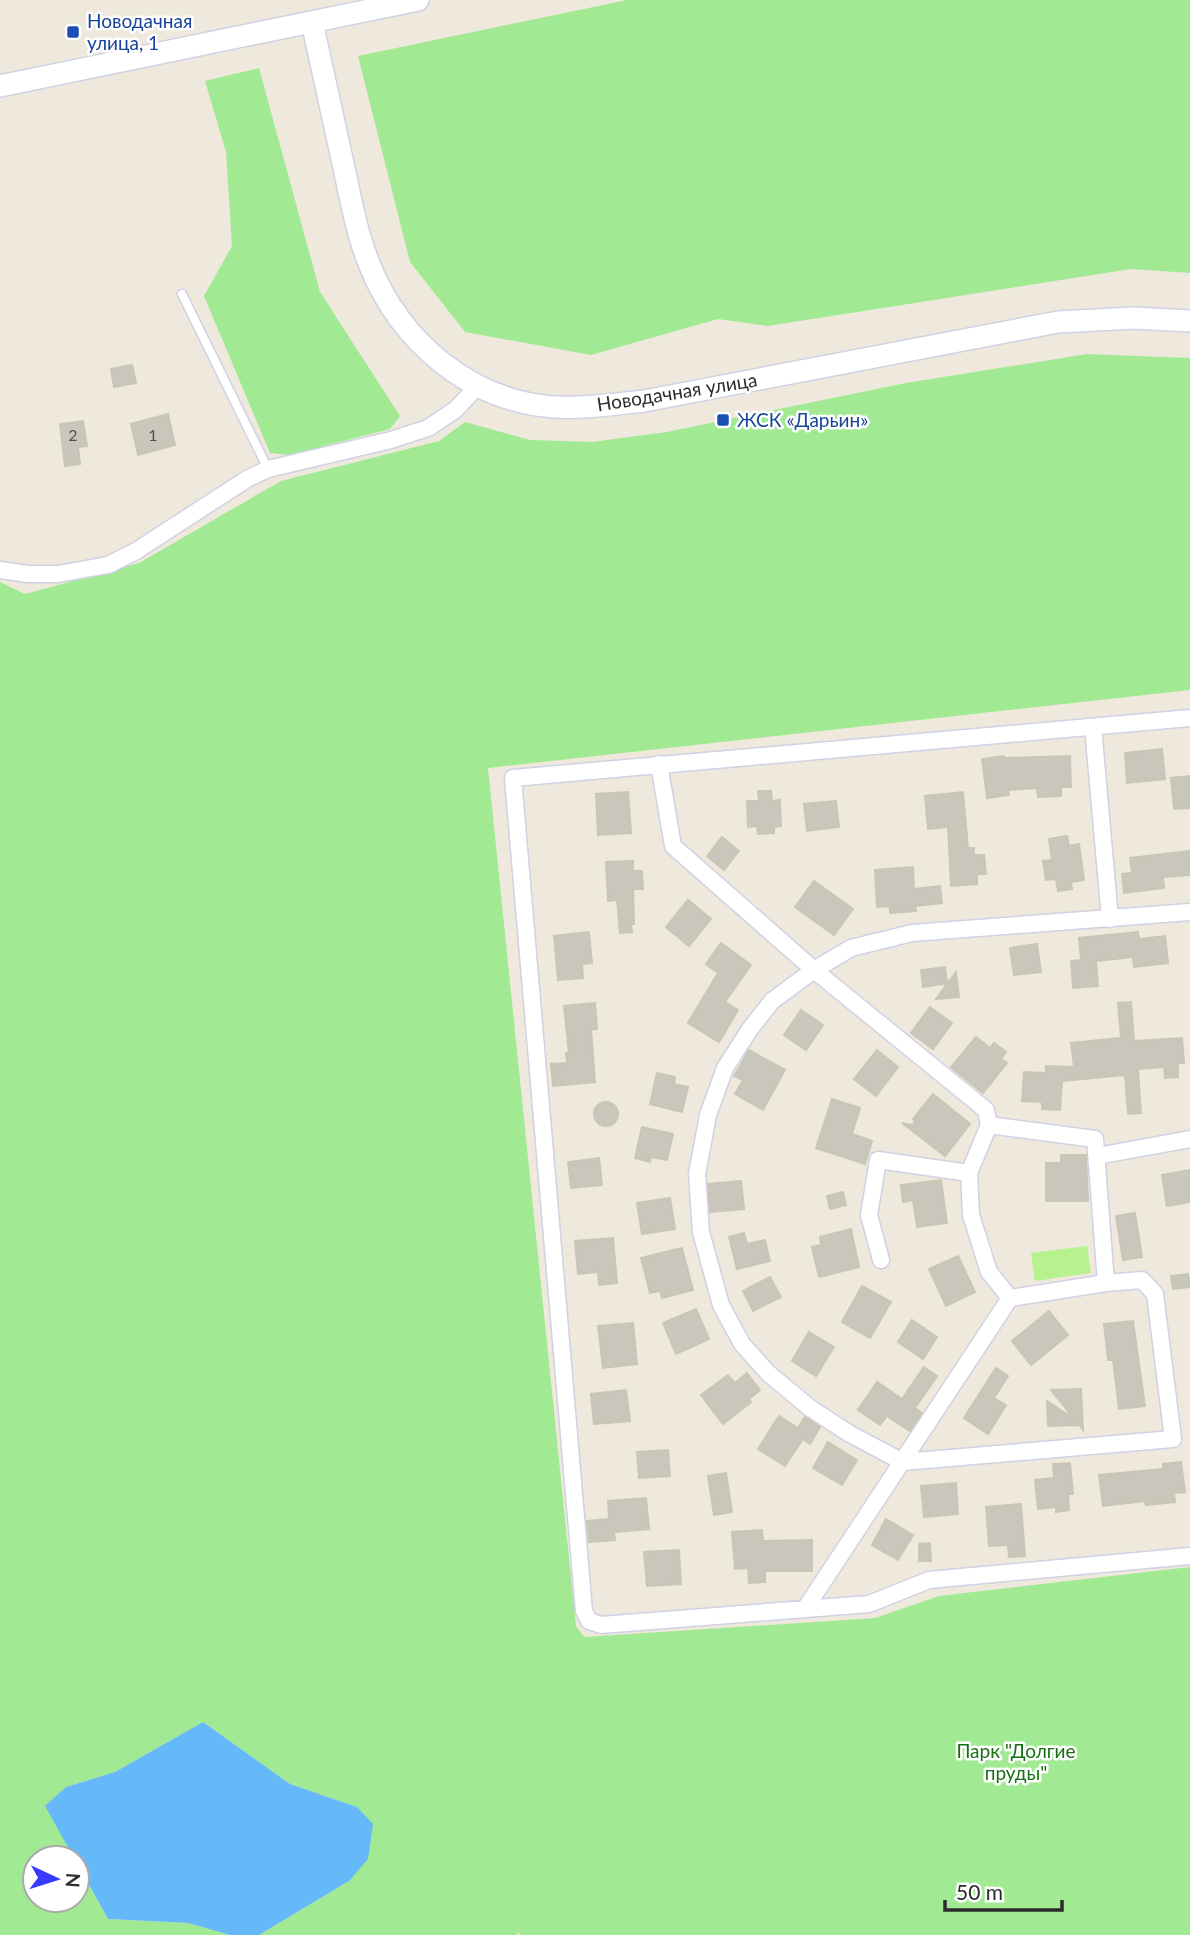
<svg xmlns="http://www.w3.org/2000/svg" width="1190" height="1935" font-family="Lato,sans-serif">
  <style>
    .green { fill: #a2e993 }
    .pitch { fill: #b7f28e }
    .water { fill: #65b9f9 }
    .building { fill: #c9c6bb; stroke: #cac6b5; stroke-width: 2 }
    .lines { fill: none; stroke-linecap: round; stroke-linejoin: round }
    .lane-casing { stroke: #d1d1e5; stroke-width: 11 }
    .street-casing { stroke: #d1d1e5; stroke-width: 19 }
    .secondary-casing { stroke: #d1d1e5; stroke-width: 24 }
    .lane { stroke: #fff; stroke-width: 8 }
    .street { stroke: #fff; stroke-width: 16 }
    .secondary { stroke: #fff; stroke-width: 21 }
    .transit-dot { fill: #1a4fb4; stroke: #fff; stroke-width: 2.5 }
    .labels { text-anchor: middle; stroke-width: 5; stroke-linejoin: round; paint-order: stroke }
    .number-label { font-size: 16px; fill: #52524f }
    .transit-label { font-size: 19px; fill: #164399; stroke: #fff; text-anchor: start }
    .street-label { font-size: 19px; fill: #2b2b2b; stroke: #fff }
    .park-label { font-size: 19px; fill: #176f14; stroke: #fff }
  </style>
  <rect width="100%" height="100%" fill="#eee9dc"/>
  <path class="green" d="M627,0H1190V273L1131,269L768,326L718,319L591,355L465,332L410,262L358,56Z
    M259,68L320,292L400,416L390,429L289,455L270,453L204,296L232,246L226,152L205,81Z
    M1087,354L1190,358V690L488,768L576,1626L584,1637L875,1618L939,1596L1190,1567V1935H522L516,1932L518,1935H259L349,1881L357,1807L290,1784L203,1722L115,1772L66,1787L46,1806L74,1858H35V1900H77V1863L108,1919L188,1923L230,1935H0V582L25,594L139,563L281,481L439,441L465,422L530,440L592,442L667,432L906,383Z"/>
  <path class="pitch" d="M1087,1246L1091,1273L1035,1281L1031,1253Z"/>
  <path class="water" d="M203,1722L290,1784L357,1807L373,1824L368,1859L349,1881L259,1935H230L188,1923L108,1919L77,1863V1858H74L45,1806L66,1787L115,1772Z"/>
  <path class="building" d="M132,365L136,383L114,387L111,369Z
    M168,414L175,445L138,455L131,424Z
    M83,421L87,446L78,447L80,464L65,466L60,424Z
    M1162,749L1165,779L1127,783L1125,753Z
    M1004,756L1005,758L1070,756L1071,787H1061V796L1038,797L1037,788L1008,790L1009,795L987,798L982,759Z
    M1190,776V808L1174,809L1171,778Z
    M758,791H771L772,801L780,800L781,826L774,827V833L758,834L757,826L748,827L747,801H759Z
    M628,792L631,833L598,835L596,794Z
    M963,792L968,848H974V855H984L986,874H977V884L951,886L948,827L928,829L925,796Z
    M836,801L839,827L807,831L804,804Z
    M1067,836L1069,846L1079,844L1084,880L1071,882L1072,889L1058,891L1056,879L1046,880L1043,861L1052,860L1049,839Z
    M722,837L739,851L724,870L707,856Z
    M1190,851V875L1163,877L1164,888L1124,893L1122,874L1132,873L1130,858Z
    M633,861V871H642L643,889H633L634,924H631L632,932L620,933L617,900L608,901L606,862Z
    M913,867L914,889L940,886L942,903L915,906L916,911L890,913V906L877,907L875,870Z
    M814,881L853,909L834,935L795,907Z
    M688,900L711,919L689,946L666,927Z
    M589,932L592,963L582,964L583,978L558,980L554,936Z
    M1138,932L1139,939L1165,936L1168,963L1134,967L1133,957L1096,961L1098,986L1073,988L1071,961L1081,960L1079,938Z
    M721,943L751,965L725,1002L738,1010L719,1042L688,1023L718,973L706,964Z
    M1037,944L1041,972L1014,975L1010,948Z
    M945,967L947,983L923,987L921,970Z
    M956,972L959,997L936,999Z
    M1131,1002L1134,1041L1182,1038L1184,1063H1178V1077L1165,1078L1164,1067L1138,1069L1141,1113L1128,1114L1125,1075L1062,1081L1060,1110L1042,1109V1102L1022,1101L1024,1072L1046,1073V1066L1074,1067L1071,1043L1121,1038L1118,1003Z
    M595,1003L597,1029L591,1030L595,1082L553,1086L551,1064L567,1063L566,1053H569L564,1006Z
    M930,1007L952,1023L933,1049L911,1033Z
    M801,1010L823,1025L806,1050L784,1035Z
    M976,1037L990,1048L994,1043L1006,1052L1001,1059L1007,1063L983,1093L951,1067Z
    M749,1050L785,1070L763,1110L735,1094L743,1080L734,1076Z
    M877,1050L898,1067L876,1096L854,1079Z
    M657,1073L675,1077L674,1084L688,1087L682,1112L650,1104Z
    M933,1094L970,1124L945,1156L902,1123L913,1125L915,1121L913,1119Z
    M832,1099L860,1108L852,1134L872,1141L865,1164L816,1148Z
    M594 1114a12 12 0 1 1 24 0a12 12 0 1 1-24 0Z
    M642,1127L673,1134L667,1160L651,1157L650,1162L635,1158Z
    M1061,1155H1086L1088,1201H1046V1163H1061Z
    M599,1158L602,1185L571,1188L568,1162Z
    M1190,1170V1202L1167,1206L1162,1175Z
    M941,1180L947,1223L917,1227L913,1200L903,1202L901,1185Z
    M741,1181L744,1209L710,1212L708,1184Z
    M843,1192L846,1205L830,1209L827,1196Z
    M670,1198L675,1229L642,1234L637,1203Z
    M1135,1213L1142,1257L1123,1260L1116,1216Z
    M851,1229L859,1267L819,1277L812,1247L821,1245L820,1237Z
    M744,1233L747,1244L765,1240L770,1261L737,1269L729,1237Z
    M613,1238L617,1283L599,1285L598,1272L578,1274L575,1241Z
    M682,1248L693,1290L662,1298L660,1291L650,1293L641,1258Z
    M958,1256L975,1292L946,1306L929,1269Z
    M1188,1274L1190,1287L1173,1289L1171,1276Z
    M770,1277L781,1297L753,1311L743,1291Z
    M862,1286L891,1302L870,1338L842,1322Z
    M696,1309L709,1339L676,1354L663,1323Z
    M1049,1311L1068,1335L1031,1365L1012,1341Z
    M912,1320L937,1337L923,1359L898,1342Z
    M1133,1321L1145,1406L1119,1409L1113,1360H1108L1104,1324Z
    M633,1323L637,1364L603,1368L598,1326Z
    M809,1332L834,1347L816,1376L792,1361Z
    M924,1367L937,1376L915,1408L922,1413L910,1431L887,1416L880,1425L858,1410L877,1382L902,1399Z
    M996,1368L1008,1376L994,1398L1006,1405L988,1434L964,1418Z
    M747,1373L760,1390L749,1399L751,1402L723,1424L701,1395L728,1375L735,1383Z
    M1081,1389L1083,1430L1079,1425L1048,1426L1047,1401L1074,1419L1051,1390Z
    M626,1390L630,1421L594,1424L591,1394Z
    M779,1416L798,1428L805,1417L820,1427L810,1444L803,1439L785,1466L758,1449Z
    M828,1442L857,1460L842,1485L813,1468Z
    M668,1450L670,1476L639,1478L637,1452Z
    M1181,1462L1185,1492L1174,1493L1175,1502L1146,1505L1145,1501L1103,1506L1099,1475L1163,1469V1464Z
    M1070,1463L1073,1494H1068L1069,1510L1056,1512V1507L1038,1509L1035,1480L1054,1478L1053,1464Z
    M726,1473L732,1512L714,1515L708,1476Z
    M956,1483L958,1514L924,1517L921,1486Z
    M646,1498L649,1529L614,1532L615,1540L589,1542L587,1521L609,1519L608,1501Z
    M1021,1504L1025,1556L1009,1557L1008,1545L989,1546L986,1507Z
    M886,1519L913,1535L898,1560L872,1545Z
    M762,1530L763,1541L812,1540V1571H765V1582L749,1583L748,1568L735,1569L732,1532Z
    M930,1543L931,1561H919V1544Z
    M679,1550L681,1584L647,1586L644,1552Z"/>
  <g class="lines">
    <g class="lane-casing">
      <path id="lane" d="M182,294L268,469"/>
    </g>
    <g class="street-casing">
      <path id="street" d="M0,570L28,574H58L108,565L136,551L247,479L268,469L391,440L428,428L455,410L478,386
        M1190,718L513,778L584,1611L589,1621L601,1625L869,1604L929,1580L1190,1556
        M1093,727L1110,919
        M659,764L673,846L814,970L986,1110L989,1125L969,1173L971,1215L989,1272L1010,1298
        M989,1125L1095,1139L1106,1283
        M1097,1156L1190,1139
        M881,1260L869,1215L878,1160L969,1173
        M805,1609L1010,1298L1106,1283L1142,1280L1155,1294L1173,1439L903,1462L850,1434L810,1408L768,1373L742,1344L721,1305L701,1232L697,1174L708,1115L725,1068L750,1029L772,1001L814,970L851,948L912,933L1190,912"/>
    </g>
    <g class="secondary-casing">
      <path id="secondary" d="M312,22C323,71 333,119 344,168C351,200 357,235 370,266C401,342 470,401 554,407C584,409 614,404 644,401L1058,322L1134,318L1190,321
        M0,86L418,0"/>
    </g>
    <use href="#lane" class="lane"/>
    <use href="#street" class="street"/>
    <use href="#secondary" class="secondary"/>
  </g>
  <g class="transit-dot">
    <rect x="66" y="25" width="14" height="14" rx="3.5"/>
    <rect x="716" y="413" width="14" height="14" rx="3.5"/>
  </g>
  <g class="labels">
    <g class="number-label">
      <text x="73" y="441">2</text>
      <text x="153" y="441">1</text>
    </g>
    <g class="transit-label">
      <text x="87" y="28">Новодачная<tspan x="87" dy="22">улица, 1</tspan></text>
      <text x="737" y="427">ЖСК «Дарьин»</text>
    </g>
    <g class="street-label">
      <text transform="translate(677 392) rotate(-9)" y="7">Новодачная улица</text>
    </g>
    <g class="park-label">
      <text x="1016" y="1758">Парк "Долгие<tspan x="1016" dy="22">пруды"</tspan></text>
    </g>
  </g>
  <g transform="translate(56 1879) rotate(94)"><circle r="33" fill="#ffffff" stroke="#aaaaaa" stroke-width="2"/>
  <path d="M0-5L12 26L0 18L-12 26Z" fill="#383bff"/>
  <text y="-10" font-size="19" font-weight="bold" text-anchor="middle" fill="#2b2b2b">N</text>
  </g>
  <path d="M945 1900v10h117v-10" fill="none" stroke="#2b2b2b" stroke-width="3.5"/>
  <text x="956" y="1900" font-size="21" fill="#2b2b2b" stroke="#ffffff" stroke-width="5" paint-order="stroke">50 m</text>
</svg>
